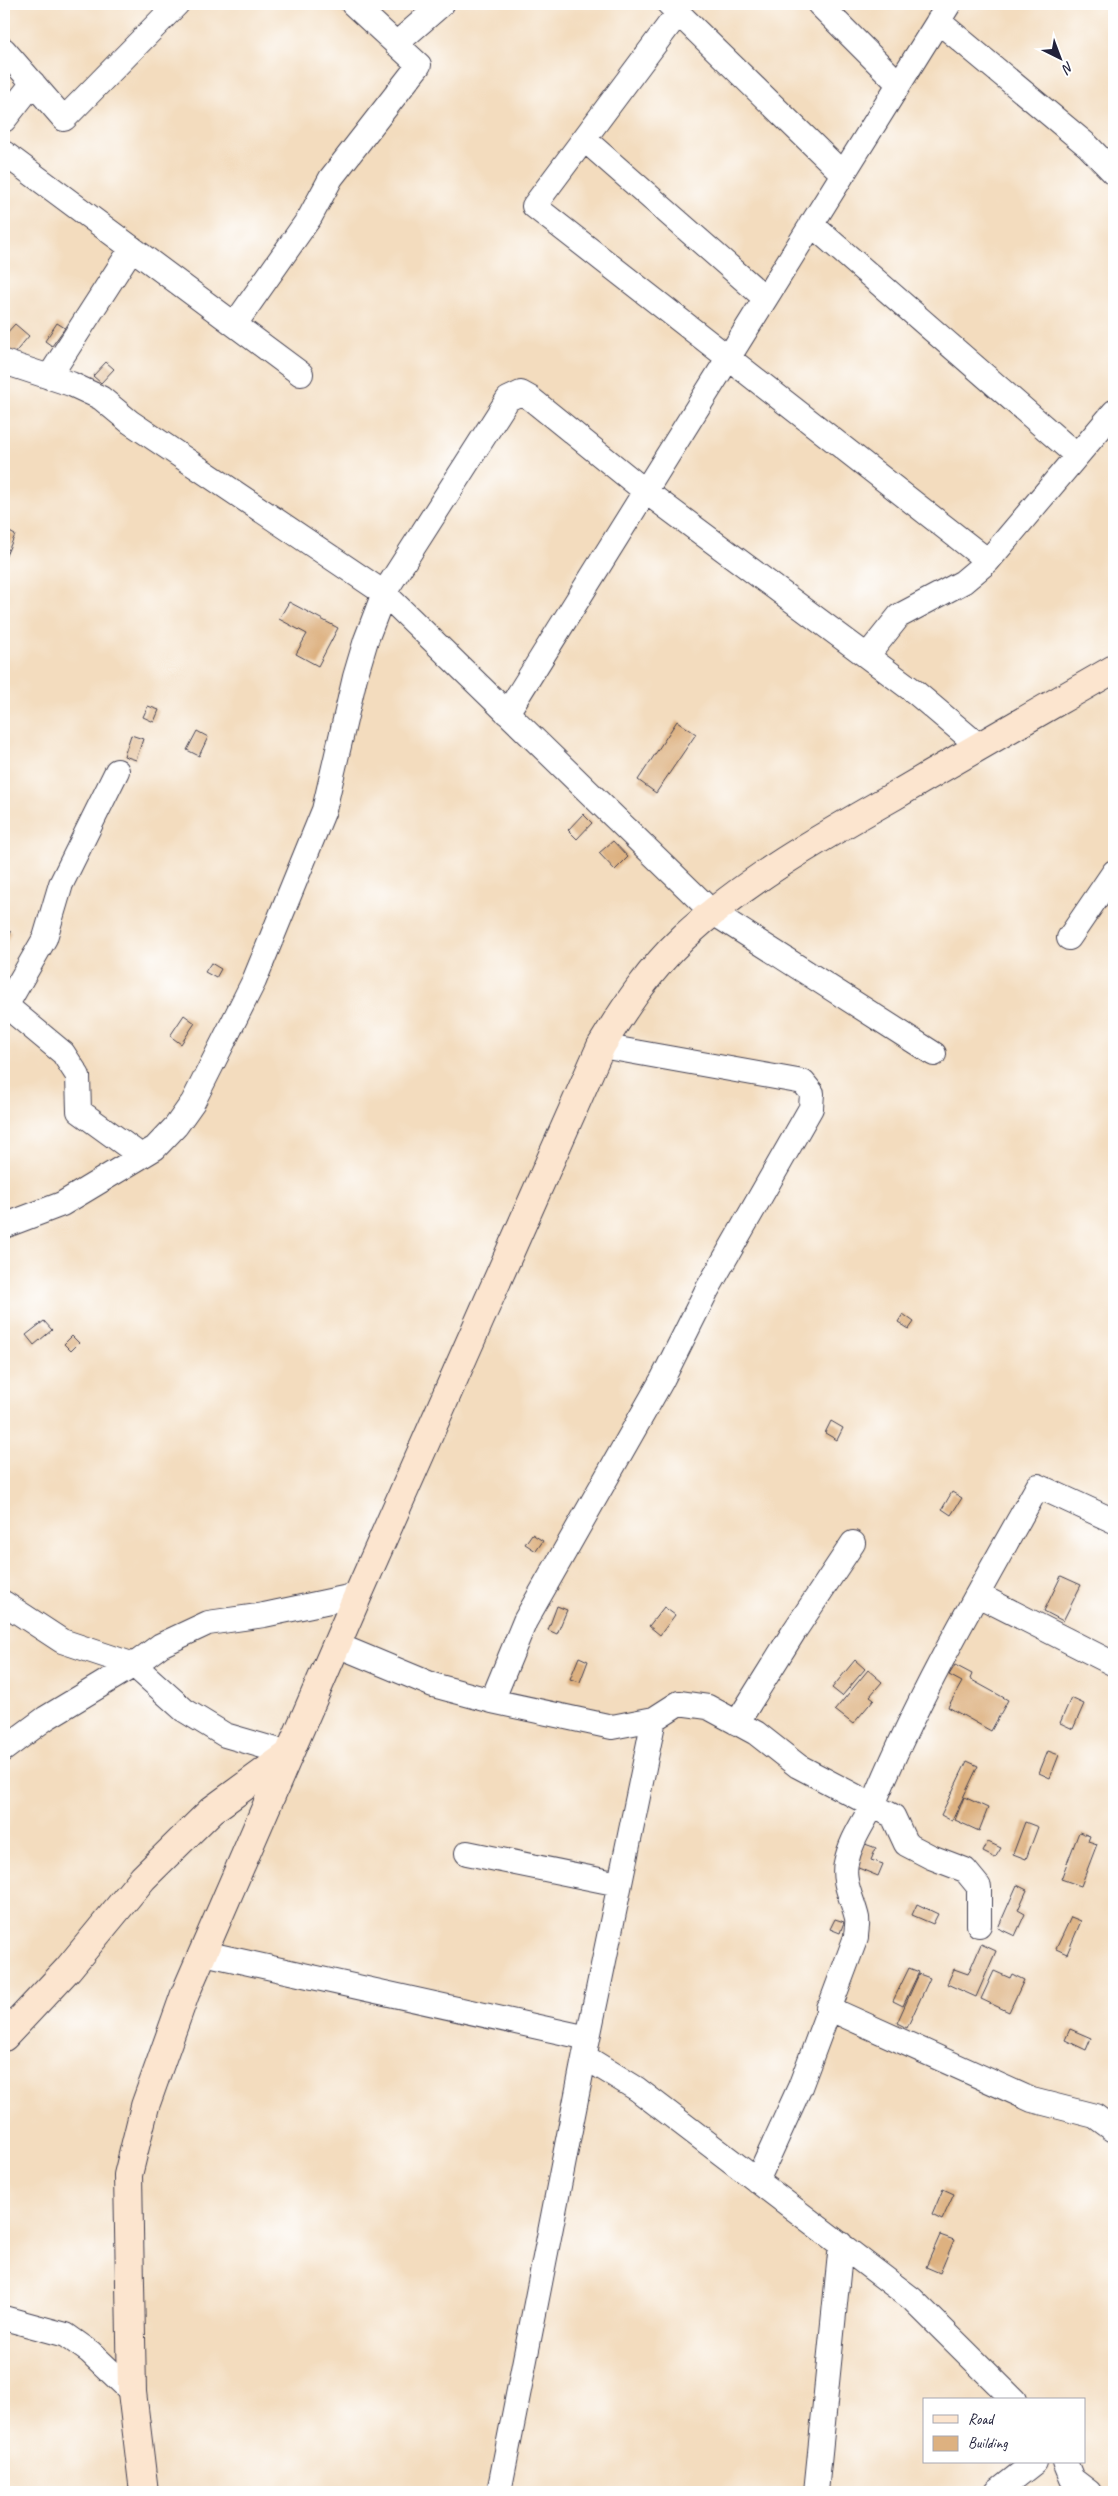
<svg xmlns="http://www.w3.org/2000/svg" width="1118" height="2496" font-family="Caveat,sans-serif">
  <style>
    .building { fill: #ddb180 }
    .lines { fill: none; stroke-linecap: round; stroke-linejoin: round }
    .street-casing { stroke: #413e4f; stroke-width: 26 }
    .secondary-casing { stroke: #413e4f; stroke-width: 30 }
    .street { stroke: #fff; stroke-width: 24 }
    .secondary { stroke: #fce5cf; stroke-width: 28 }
  </style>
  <rect width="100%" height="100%" fill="#fff"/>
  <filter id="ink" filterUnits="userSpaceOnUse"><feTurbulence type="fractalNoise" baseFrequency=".02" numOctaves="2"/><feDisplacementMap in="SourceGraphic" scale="10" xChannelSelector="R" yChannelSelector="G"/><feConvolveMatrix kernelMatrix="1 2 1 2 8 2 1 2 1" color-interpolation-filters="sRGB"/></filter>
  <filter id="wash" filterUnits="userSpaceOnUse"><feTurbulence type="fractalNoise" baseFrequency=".0096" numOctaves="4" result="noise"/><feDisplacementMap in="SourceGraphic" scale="20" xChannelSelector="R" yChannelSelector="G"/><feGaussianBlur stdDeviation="1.12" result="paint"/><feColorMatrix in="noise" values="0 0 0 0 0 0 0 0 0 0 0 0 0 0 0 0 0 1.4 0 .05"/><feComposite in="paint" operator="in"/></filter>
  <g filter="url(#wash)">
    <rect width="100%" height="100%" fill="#f3dcbe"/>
    <g id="blocks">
      <path class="building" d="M57,323L65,328L52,346L45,341Z
        M15,324L29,336L13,355L4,347V336Z
        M106,362L114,369L101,383L93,376Z
        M6,530L15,535L4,560V534Z
        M289,602L338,628L318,666L296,654L307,634L279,619Z
        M148,706L159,710L154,722L143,717Z
        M677,721L696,734L656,793L638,780Z
        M197,731L208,737L199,756L187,750Z
        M131,735L143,739L136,760L124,756Z
        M583,814L592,823L577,839L568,830Z
        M613,841L628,857L615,870L599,853Z
        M4,929L11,932L5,948L4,947Z
        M211,963L221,969L216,978L205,972Z
        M184,1015L195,1023L181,1044L170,1036Z
        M903,1314L914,1322L909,1329L898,1322Z
        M44,1321L52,1330L34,1345L26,1335Z
        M72,1336L79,1343L71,1351L64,1344Z
        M831,1421L843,1428L837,1440L825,1433Z
        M952,1492L962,1498L951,1515L942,1509Z
        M532,1534L543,1541L536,1551L525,1544Z
        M1061,1576L1081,1585L1063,1621L1044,1611Z
        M557,1606L567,1610L557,1634L548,1630Z
        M664,1607L675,1615L660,1635L649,1626Z
        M579,1657L588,1661L580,1682L570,1679Z
        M855,1660L865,1669L842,1696L832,1688Z
        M955,1665L972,1674L970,1679L1008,1700L991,1731L948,1707L962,1682L949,1675Z
        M868,1670L882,1682L870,1696L874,1699L853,1724L835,1710Z
        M1071,1698L1084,1704L1073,1729L1060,1723Z
        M1048,1751L1059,1755L1050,1778L1039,1773Z
        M967,1761L978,1766L952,1821L941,1815Z
        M964,1797L988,1808L979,1831L955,1820Z
        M1025,1822L1038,1827L1026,1859L1013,1854Z
        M1079,1832L1090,1836L1088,1841L1097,1844L1081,1886L1061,1879Z
        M988,1842L1001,1848L995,1858L983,1852Z
        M865,1844L876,1848L871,1860L883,1864L878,1876L856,1867Z
        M1017,1885L1027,1890L1018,1910L1025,1914L1015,1936L998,1928Z
        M917,1904L938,1914L933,1924L912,1915Z
        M1071,1917L1081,1921L1067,1954L1056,1949Z
        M835,1919L844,1922L840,1933L830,1929Z
        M981,1944L996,1951L976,1997L947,1984L954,1969L968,1974Z
        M909,1968L919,1972L903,2006L893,2001Z
        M994,1971L1010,1978L1012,1974L1024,1980L1009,2012L981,1999Z
        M919,1974L930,1978L907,2028L897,2023Z
        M1070,2029L1091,2038L1086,2050L1065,2040Z
        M943,2189L954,2194L942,2220L932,2215Z
        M940,2235L954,2240L940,2273L926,2267Z"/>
    </g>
  </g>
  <g filter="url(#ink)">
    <use href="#blocks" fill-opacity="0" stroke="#413e4f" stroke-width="1"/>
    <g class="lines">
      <g class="street-casing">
        <path id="street" d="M669,4L843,174
          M819,4L899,84
          M678,13L534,206L988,561
          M938,21L1088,146L1114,173
          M396,44L442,4
          M4,50L64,119L177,4
          M4,120L33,83
          M584,139L765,298
          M4,153L301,374
          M811,224L1076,455
          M235,324L310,217L331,178L419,65L353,4
          M4,362L71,384L101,398L130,422L384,593L712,912L934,1054
          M49,377L132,248
          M867,656L899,616L963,582L988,561L1114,412
          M507,713L949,4
          M1069,938L1114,872
          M4,1004L63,1053L78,1076L79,1111L141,1156
          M6,1006L45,938L61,884L117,771
          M4,1226L62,1204L155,1148L176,1126L193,1102L254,981L324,810L355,677L366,640L384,593L508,399L521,393L530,398L645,491L915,692L979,746
          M978,1595L1114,1664
          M4,1603L62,1641L134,1665L184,1710L225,1735L290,1754
          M337,1645L433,1685L492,1701L612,1727L654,1719L679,1703L708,1707L756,1733L798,1766L893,1816L906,1844L931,1857L965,1870L979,1887V1925
          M492,1701L525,1621L662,1380L707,1290L811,1108L812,1093L803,1082L601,1046
          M737,1723L795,1630L853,1543
          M4,1749L46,1718L134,1665L161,1645L208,1623L264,1615L358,1595
          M467,1853L619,1884
          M204,1953L588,2038
          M828,2008L1032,2100L1095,2116L1114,2130
          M585,2057L637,2089L912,2299L1014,2400
          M757,2181L800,2087L856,1937C856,1931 858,1924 857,1918C853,1900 842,1882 846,1863C851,1838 866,1820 876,1798C921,1690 981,1588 1038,1486L1114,1521
          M4,2318L66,2335L90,2352L132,2392
          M1065,2462L1072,2479L1089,2492
          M499,2492L588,2038L654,1719
          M816,2492L841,2244
          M997,2492L1035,2462"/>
      </g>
      <g class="secondary-casing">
        <path id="secondary" d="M4,2037L68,1969L143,1878L212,1810L289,1754
          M144,2492L132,2392L128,2175L145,2106L185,1994L358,1595L601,1046C625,1007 650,969 684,937C746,880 820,838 894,796C967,753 1041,711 1114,669"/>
      </g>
      <use href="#street" class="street"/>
      <use href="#secondary" class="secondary"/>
    </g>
  </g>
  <rect width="1118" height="2496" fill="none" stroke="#fff" stroke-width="20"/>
  <rect x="923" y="2398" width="162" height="65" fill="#ffffff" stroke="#a7a7b1"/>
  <rect x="933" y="2415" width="25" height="8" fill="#fce5cf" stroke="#a7a7b1"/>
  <text x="968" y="2424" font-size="15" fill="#22223b">Road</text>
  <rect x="933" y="2436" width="25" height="15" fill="#ddb180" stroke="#a7a7b1"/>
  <text x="968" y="2448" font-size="15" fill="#22223b">Building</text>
  <g transform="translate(1060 58) rotate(138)" stroke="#ffffff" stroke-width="4" paint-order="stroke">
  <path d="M0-4L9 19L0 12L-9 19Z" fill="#22223b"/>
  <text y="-8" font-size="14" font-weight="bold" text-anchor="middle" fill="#22223b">N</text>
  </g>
</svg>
